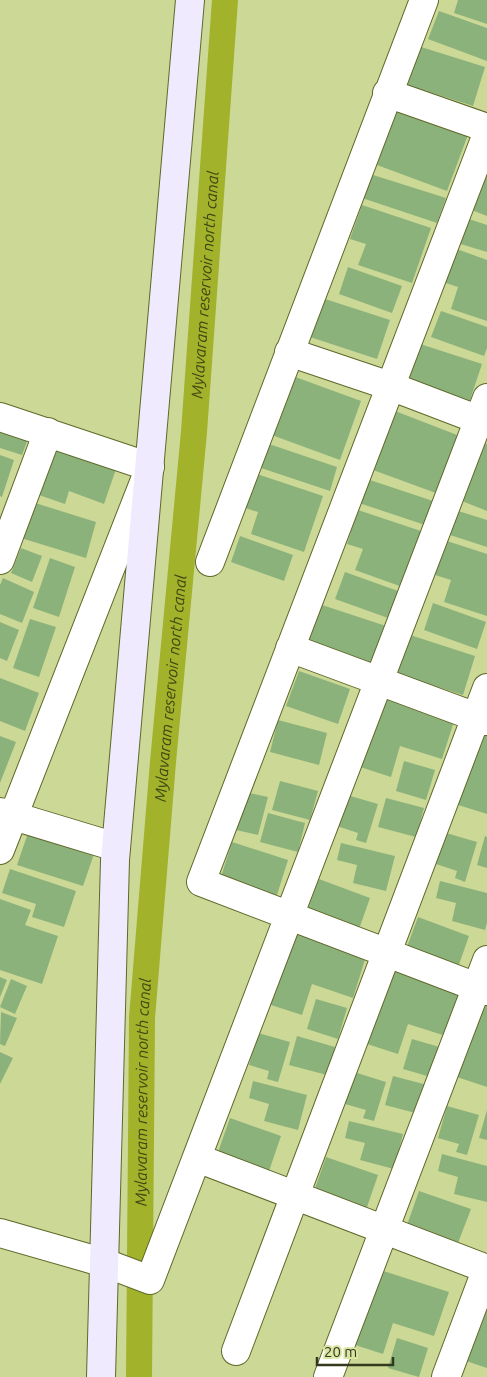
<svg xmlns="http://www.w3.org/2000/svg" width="487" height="1377" font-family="Ubuntu,sans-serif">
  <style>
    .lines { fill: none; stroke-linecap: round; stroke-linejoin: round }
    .canal { stroke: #a2b22a; stroke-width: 26 }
    .building { fill: #8cb27b }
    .street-casing { stroke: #5f6829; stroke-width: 30 }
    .secondary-casing { stroke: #5f6829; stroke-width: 30 }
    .street { stroke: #fff; stroke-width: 28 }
    .secondary { stroke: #efeafe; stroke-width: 28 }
    .labels { text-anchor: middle; stroke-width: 4.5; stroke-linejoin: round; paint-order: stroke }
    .water-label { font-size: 16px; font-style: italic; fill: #404713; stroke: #d9e5a2 }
  </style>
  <rect width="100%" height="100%" fill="#ccd896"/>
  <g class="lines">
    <path class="canal" id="s1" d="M139,1377L142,1018L163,762L194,432L225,0"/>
  </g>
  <path class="building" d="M458,0H487V24L454,13Z
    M439,11L487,28V61L428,39Z
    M418,46L485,67L473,106L405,84Z
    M398,106L469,132L447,191L377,165Z
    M487,159V216L469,209Z
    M370,174L446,198L437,223L362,198Z
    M362,205L431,228L412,283L358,265L366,244L350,239Z
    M463,217L487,225V252L454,242Z
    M454,248L487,260V321L451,309L458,287L443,282Z
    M348,267L402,286L392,313L339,294Z
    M322,298L390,320L377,359L310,337Z
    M441,311L487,327V348L484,356L431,337Z
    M414,342L482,364L469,403L402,381Z
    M290,375L361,401L340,460L269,434Z
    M395,411L465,438L444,496L373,470Z
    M0,426L29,436L22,455L0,448Z
    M263,442L337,467L330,491L255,466Z
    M483,442L487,444V511L462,501Z
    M52,450L116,469L104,504L69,491L65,504L36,494Z
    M0,455L14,460L2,497L0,496Z
    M254,473L323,496L304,552L251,534L258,512L242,507Z
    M367,479L442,504L434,528L359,503Z
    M32,502L96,522L86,558L21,538Z
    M358,510L427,533L408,589L355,570L363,549L347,544Z
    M455,510L487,520V547L447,534Z
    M240,536L293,555L284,581L231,562Z
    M447,541L487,554V616L444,602L451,580L435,575Z
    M21,548L42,556L32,582L11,573Z
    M50,558L75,567L59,617L33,608Z
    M345,572L398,591L388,618L335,599Z
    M3,578L34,592L22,623L0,614V585Z
    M433,603L486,622L477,649L424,630Z
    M319,604L386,626L374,664L306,642Z
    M30,619L56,627L39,677L13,668Z
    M0,622L19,630L7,661L0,658Z
    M407,634L475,656L463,695L395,673Z
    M299,671L350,689L338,724L286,706Z
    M0,678L39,693L25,731L0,721Z
    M381,690L456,715L442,759L400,746L391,777L357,766Z
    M278,720L327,733L319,765L270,752Z
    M480,729L487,731V814L455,804Z
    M0,736L16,742L0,783Z
    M404,761L435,770L426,800L396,791Z
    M280,781L318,791L310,820L272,810Z
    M245,792L268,797L258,835L236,830Z
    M347,795L378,804L366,843L356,840L358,833L337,826Z
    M386,798L424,808L416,837L378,827Z
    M268,813L305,823L298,852L260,842Z
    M28,833L94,854L83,886L17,865Z
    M446,833L477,842L465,882L455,878L457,871L436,864Z
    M485,836L487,837V868L477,865Z
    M232,842L288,860L276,898L220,880Z
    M341,843L395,856L386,891L353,883L357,865L337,860Z
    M10,869L76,891L64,927L32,917L36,904L2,893Z
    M319,879L370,898L358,932L306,914Z
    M440,881L487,893V923L485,930L452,921L456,903L436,898Z
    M0,899L31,910L25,925L58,936L42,984L0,970Z
    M418,917L469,936L457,970L405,952Z
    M292,929L367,953L353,998L312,984L302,1015L268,1004Z
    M388,968L464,992L449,1037L408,1024L398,1054L364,1043Z
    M0,977L7,980L0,997Z
    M11,979L27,986L15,1014L0,1007Z
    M316,999L347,1008L338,1039L307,1029Z
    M482,1002L487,1004V1087L457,1077Z
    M1,1012L17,1018L5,1046L0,1044Z
    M258,1033L290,1042L278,1082L267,1079L269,1071L249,1065Z
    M297,1036L335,1047L327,1075L289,1065Z
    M412,1039L443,1048L434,1078L403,1069Z
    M0,1052L13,1058L0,1084Z
    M354,1072L386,1082L374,1121L363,1118L366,1110L345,1104Z
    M393,1076L431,1086L423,1115L385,1105Z
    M253,1081L307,1095L298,1130L264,1121L269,1104L249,1098Z
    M447,1106L479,1115L467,1155L456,1152L459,1144L438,1138Z
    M487,1110V1140L479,1138Z
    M230,1118L281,1136L269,1171L218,1152Z
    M349,1121L403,1134L394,1169L360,1160L365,1143L345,1138Z
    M442,1154L487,1166V1202L454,1194L458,1177L438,1171Z
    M326,1157L378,1175L366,1210L314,1191Z
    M419,1191L471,1209L458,1243L407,1225Z
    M374,1268L449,1292L434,1336L393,1323L383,1354L349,1343Z
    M487,1288V1368L463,1360Z
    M397,1338L428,1348L419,1377L388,1368Z"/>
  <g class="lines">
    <g class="street-casing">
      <path id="street" d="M387,93L487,128
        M487,134L201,882L487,991
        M289,352L390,386L487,423
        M0,417L150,467L0,850
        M0,560L48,432
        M210,562L424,0
        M290,648L487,721
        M0,812L116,847
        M197,1158L487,1269
        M0,1233L105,1263L150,1280L487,398
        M236,1351L487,688
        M328,1377L487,960
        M446,1377L487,1268"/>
    </g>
    <g class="secondary-casing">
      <path id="secondary" d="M101,1377L115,860L190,0"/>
    </g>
    <use href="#street" class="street"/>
    <use href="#secondary" class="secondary"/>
  </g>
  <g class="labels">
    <g class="water-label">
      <text dy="6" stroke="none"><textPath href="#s1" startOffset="1095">Mylavaram reservoir north canal</textPath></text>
      <text dy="6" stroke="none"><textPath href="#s1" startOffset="690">Mylavaram reservoir north canal</textPath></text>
      <text dy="6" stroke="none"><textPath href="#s1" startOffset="285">Mylavaram reservoir north canal</textPath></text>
    </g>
  </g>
  <path d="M317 1357v8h76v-8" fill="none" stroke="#34381d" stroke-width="2.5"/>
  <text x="324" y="1357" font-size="15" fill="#34381d" stroke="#d9e5a2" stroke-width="4" paint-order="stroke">20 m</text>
</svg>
